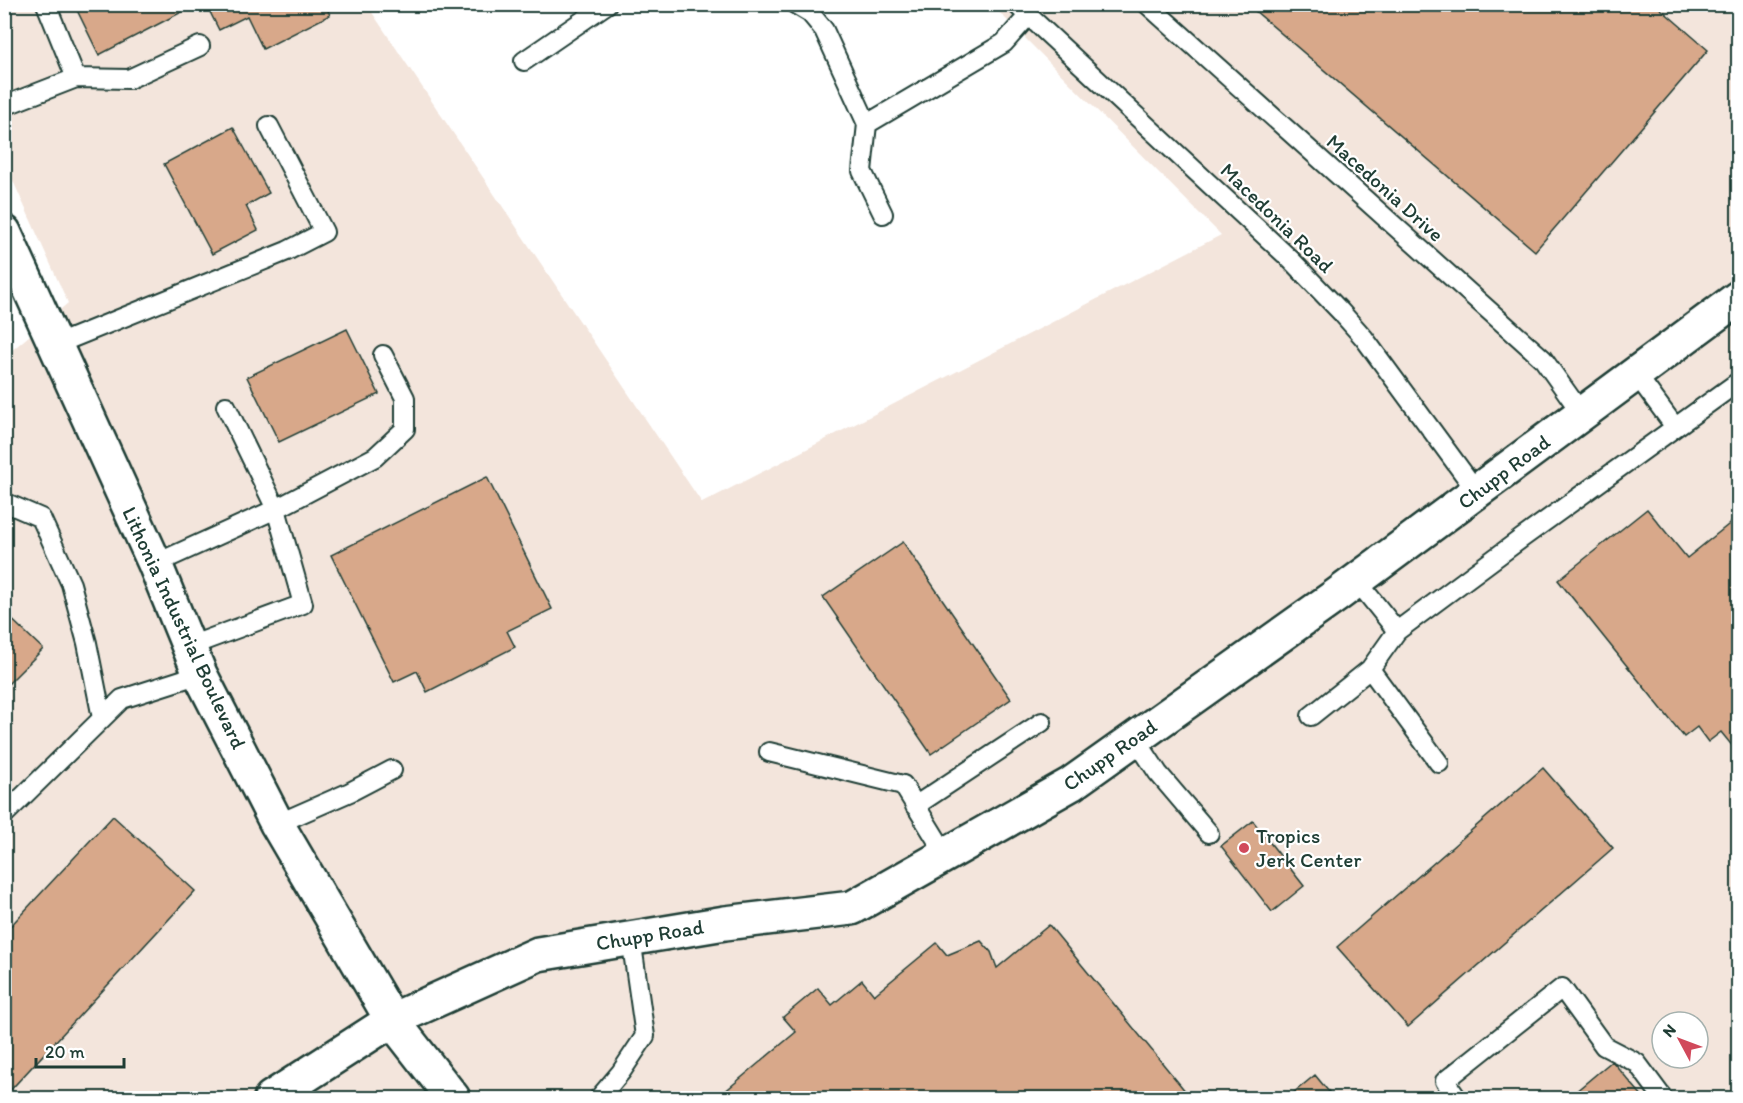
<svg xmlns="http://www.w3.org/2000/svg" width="1743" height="1103" font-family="Itim,sans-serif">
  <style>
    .built { fill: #f3e5dc; fill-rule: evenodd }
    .building { fill: #d8a88a; stroke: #1f3d34; stroke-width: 1.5 }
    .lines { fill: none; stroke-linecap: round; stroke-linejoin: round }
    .lane-casing { stroke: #1f3d34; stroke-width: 22 }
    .secondary-casing { stroke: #1f3d34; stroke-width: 38 }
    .lane { stroke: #fff; stroke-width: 18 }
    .secondary { stroke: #fff; stroke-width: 33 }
    .poi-dot { fill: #d1495b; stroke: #fff; stroke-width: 2 }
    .labels { text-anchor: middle; stroke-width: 4.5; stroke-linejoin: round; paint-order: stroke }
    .street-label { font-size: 21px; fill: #1f3d34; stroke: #fff }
    .poi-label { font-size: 21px; fill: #1f3d34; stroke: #fff; text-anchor: start }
  </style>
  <rect width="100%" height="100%" fill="#fff"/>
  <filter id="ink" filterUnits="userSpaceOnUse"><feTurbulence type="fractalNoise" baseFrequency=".0167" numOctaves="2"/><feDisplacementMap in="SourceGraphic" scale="12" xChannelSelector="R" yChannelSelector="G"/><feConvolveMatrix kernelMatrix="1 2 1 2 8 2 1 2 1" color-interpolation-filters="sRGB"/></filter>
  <g filter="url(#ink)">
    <path class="built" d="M5,5H367L702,503L1221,235L992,5H1738V1098H5L4,357L68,303L5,163ZM1662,1022H1698V1058H1662Z"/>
    <path class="building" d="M74,4H197L99,55Z
      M206,4H325L330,15L263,49L247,16L219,30Z
      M1247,4H1655L1708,50L1535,251Z
      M233,127L269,193L246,206L258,230L212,254L164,164Z
      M347,329L379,394L279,442L247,377Z
      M487,477L552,609L507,631L515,647L427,692L417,671L394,682L331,555Z
      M1647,509L1687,558L1738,517V753L1721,732L1708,742L1697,727L1684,737L1558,580Z
      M903,542L1011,699L931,754L823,597Z
      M4,612L43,649L4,688Z
      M1543,768L1613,848L1408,1027L1337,947Z
      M113,816L195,891L4,1097V933Z
      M1253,821L1304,886L1272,912L1221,846Z
      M1049,925L1191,1098H728L723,1093L796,1032L783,1017L818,988L832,1005L862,980L874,995L937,943L947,955L981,941L991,952L997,968Z
      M1612,1061L1644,1098H1568Z
      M1315,1075L1334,1098H1287Z"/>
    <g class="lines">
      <g class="lane-casing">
        <path id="lane" d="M795,4L810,13L824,30L867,124
          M1016,4L1290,259L1341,312L1364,338L1477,492
          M1147,4L1543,359L1582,414
          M524,61L607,4
          M76,78L129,79L200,46
          M4,106L76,78L46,4
          M883,214L862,171L867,124L1004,43L1028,16
          M55,345L287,251L324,232L269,126
          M1636,374L1675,427
          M4,502L41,518L71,584L87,643L102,718
          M155,564L276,509L375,457L405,429V398L383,355
          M1357,581L1397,631L1522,538L1738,382
          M1397,631L1370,669L1439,763
          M190,646L303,604L276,509L226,406
          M1311,716L1370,669
          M1135,738L1158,773L1209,833
          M769,752L903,785L946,855
          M915,806L1042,722
          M4,815L122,699L200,674
          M277,824L350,792L392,770
          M599,1098L621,1072L645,1036L631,938
          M1457,1098L1445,1081L1562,988L1604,1046L1637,1063L1663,1098"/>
      </g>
      <g class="secondary-casing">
        <path id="secondary" d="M4,232L155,564L200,674L277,824L392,1020L453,1098
          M271,1098L392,1020L538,954L725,923L852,908L1071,784L1337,595L1738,298"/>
      </g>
      <use href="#lane" class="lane"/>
      <use href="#secondary" class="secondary"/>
    </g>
  </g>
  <circle class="poi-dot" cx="1244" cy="848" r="6"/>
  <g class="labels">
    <g class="street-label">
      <text transform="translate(1385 188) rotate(42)" y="7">Macedonia Drive</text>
      <text transform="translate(1277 218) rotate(44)" y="7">Macedonia Road</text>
      <text transform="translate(1504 472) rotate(-37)" y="7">Chupp Road</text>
      <text transform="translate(184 628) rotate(65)" y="7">Lithonia Industrial Boulevard</text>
      <text transform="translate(1110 755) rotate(-35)" y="7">Chupp Road</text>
      <text transform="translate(650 935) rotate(-9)" y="7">Chupp Road</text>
    </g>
    <g class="poi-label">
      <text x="1256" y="843">Tropics<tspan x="1256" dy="24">Jerk Center</tspan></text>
    </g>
  </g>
  <rect width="1743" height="1103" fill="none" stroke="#fff" stroke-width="24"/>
  <rect x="12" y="12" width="1719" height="1079" fill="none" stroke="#1f3d34" stroke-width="2" filter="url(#ink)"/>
  <g transform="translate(1680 1040) rotate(311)"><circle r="28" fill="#ffffff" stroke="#a5b1ae" stroke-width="1.5"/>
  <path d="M0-4.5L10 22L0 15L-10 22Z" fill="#d1495b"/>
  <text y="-9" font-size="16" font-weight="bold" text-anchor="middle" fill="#1f3d34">N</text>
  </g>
  <path d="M36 1058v9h88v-9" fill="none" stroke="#1f3d34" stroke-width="3"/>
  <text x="45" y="1058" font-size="18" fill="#1f3d34" stroke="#ffffff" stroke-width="4.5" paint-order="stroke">20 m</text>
</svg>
